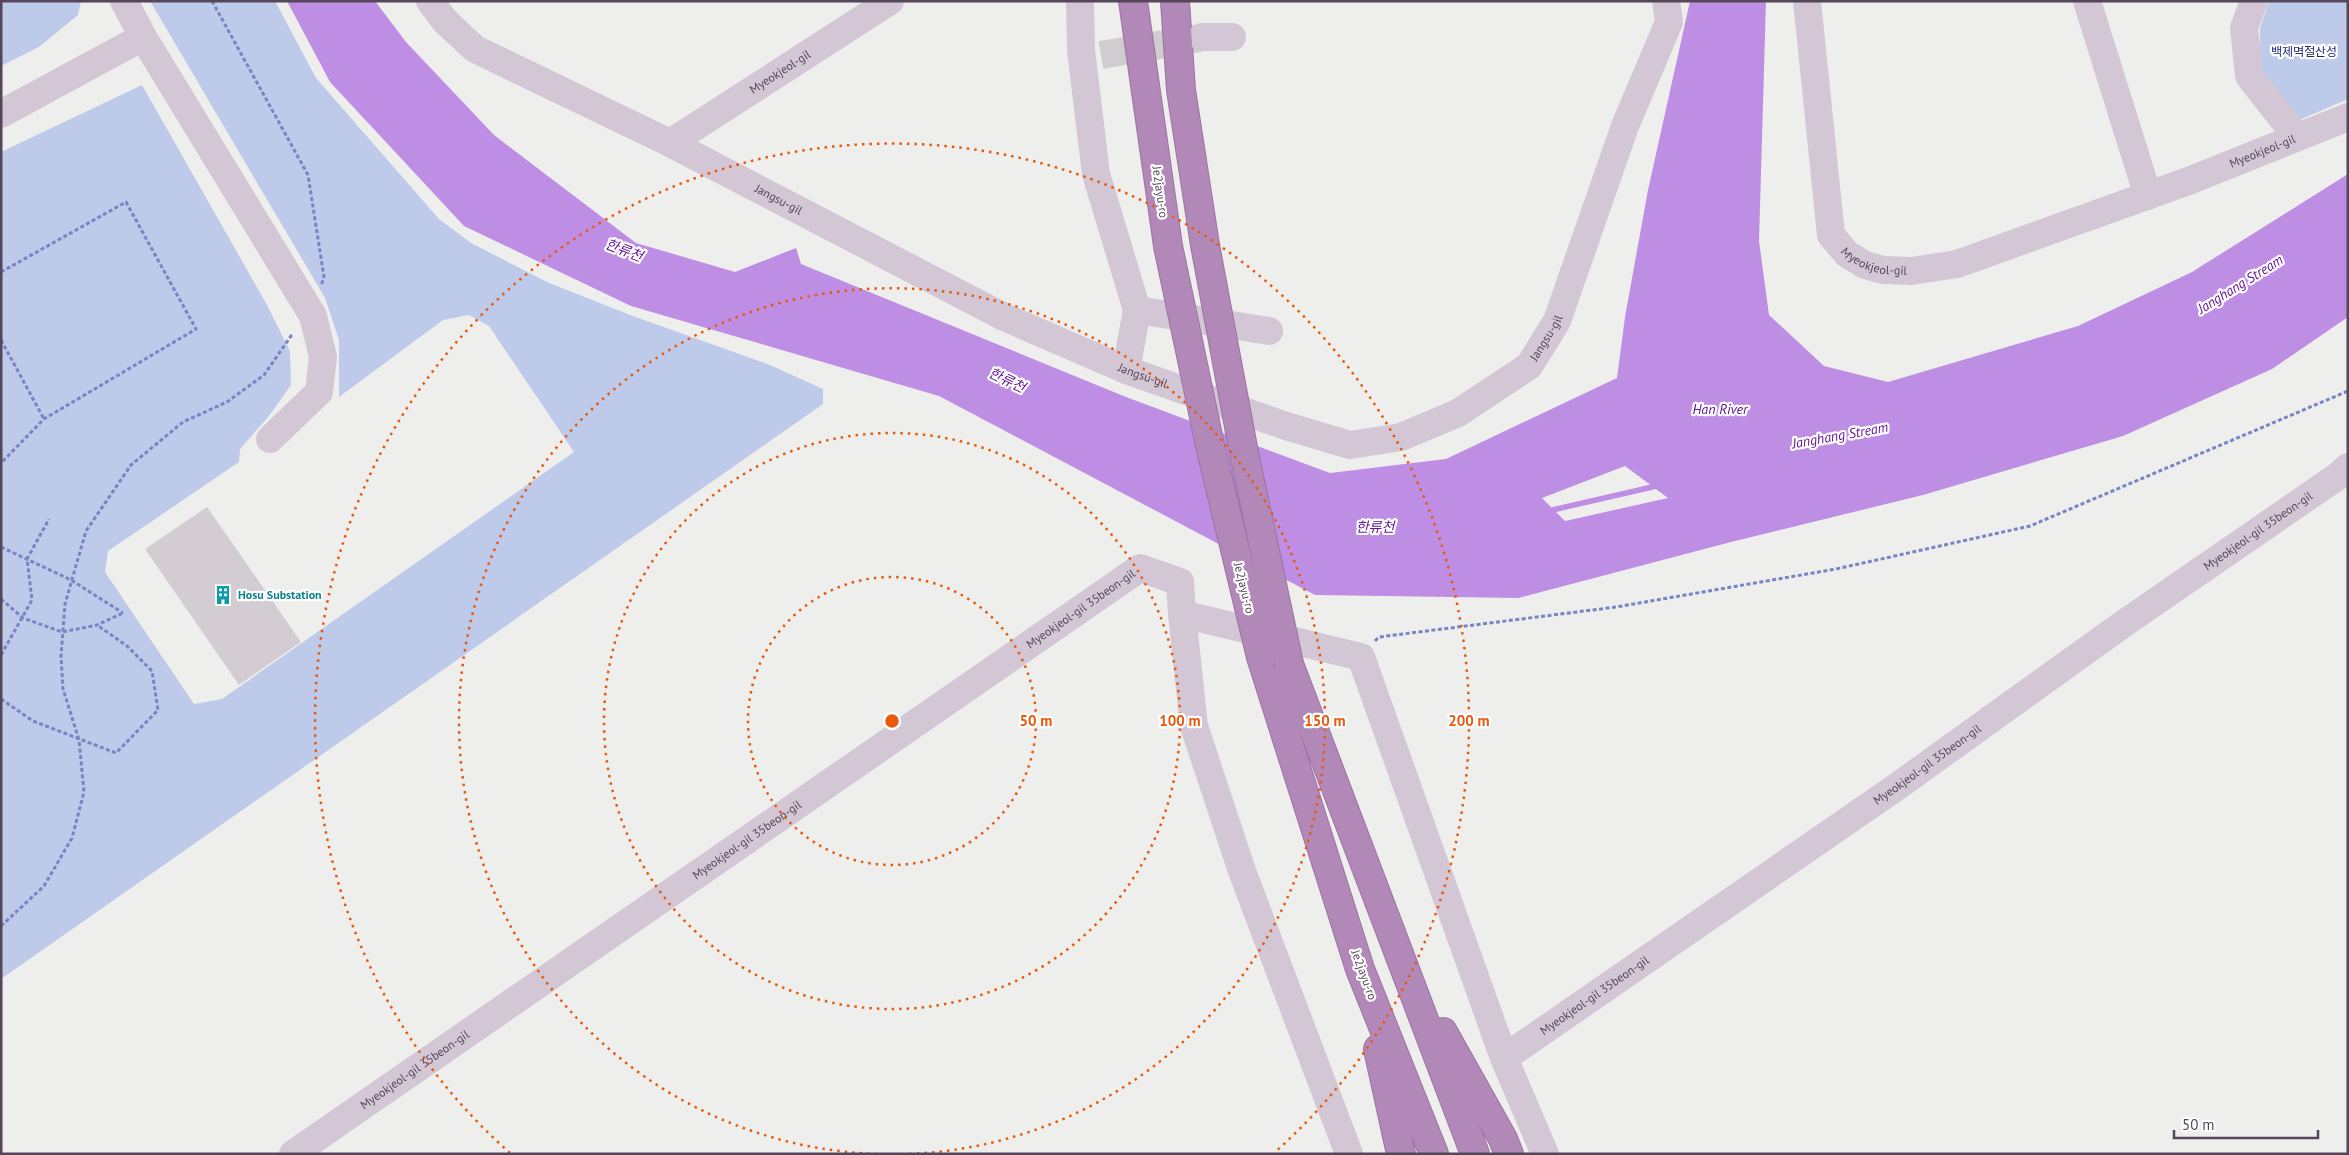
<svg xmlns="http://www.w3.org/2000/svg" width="2349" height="1155" font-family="'PT Sans','Noto Sans KR',sans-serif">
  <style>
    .green { fill: #becaea }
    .water { fill: #be8ee4; fill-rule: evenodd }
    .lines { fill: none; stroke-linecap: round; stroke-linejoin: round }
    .stream { stroke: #be8ee4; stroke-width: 5.5 }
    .building { fill: #d3cdd3 }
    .minor-tunnel { stroke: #cfcdcf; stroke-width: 28; stroke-dasharray: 28 14; stroke-linecap: butt }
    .highway-casing { stroke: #9e73a4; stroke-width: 30 }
    .path { stroke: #7984c5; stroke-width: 3; stroke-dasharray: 4 2.5; stroke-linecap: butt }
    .minor { stroke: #d3c7d6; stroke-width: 28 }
    .highway { stroke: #b288b8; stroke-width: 28 }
    .highway-bridge-casing { stroke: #9e73a4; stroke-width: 30; stroke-linecap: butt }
    .highway-bridge { stroke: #b288b8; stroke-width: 28 }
    .ring { fill: none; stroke: #e8590c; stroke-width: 2.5; stroke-dasharray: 2.5 5 }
    .labels { text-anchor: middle; stroke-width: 4.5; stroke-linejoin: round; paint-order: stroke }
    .park-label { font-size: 12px; fill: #1e2b74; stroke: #fff }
    .street-label { font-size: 12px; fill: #554759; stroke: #fff }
    .culture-label { font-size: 12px; font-weight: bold; fill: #0d838f; stroke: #fff; text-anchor: start }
    .water-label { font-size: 14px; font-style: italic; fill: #61179b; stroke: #fff }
    .centre { fill: #e8590c; stroke: #fff; stroke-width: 2.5 }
    .ring-label { font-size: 15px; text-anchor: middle; font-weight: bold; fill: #e8590c; stroke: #fff; stroke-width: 4.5; stroke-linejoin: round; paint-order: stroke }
  </style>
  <rect width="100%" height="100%" fill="#eeefed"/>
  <path class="green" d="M1,1H81L78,15L39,47L1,66Z
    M150,1H275L316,78L439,219L471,243L547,282L630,315L770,365L823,389V404L1,979V152L142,85L267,305L290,351L291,385L269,416L240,449L239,462L108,551L105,572L194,704L222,699L574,452L489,326L469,315L443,320L339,397V340L325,298Z
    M2269,1H2348V99L2297,121L2260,76V28Z"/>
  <path class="water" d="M287,1H375L406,42L494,135L636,243L735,272L796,248L801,264L1126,397L1330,473L1446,459L1617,378L1625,317L1648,190L1690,1H1766L1759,241L1769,315L1824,366L1888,382L2078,326L2192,272L2348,174V317L2272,369L2123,436L1923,495L1731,542L1518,598L1315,595L939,396L631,306L464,226L330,82ZM1625,466L1668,498L1565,521L1542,498Z"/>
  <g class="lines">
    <path class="stream" d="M1548,511L1661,485"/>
  </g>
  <path class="building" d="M207,507L301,642L239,685L145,549Z"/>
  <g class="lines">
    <path class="minor-tunnel" d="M1101,55L1200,38"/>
    <g class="highway-casing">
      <path id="highway" d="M1133,1L1168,246
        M1175,1L1181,90L1205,245
        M1261,657L1360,969L1434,1154
        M1289,664L1475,1154
        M1443,1032L1503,1139L1509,1154
        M1378,1049L1401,1154"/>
    </g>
    <path class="path" d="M212,1L308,175L324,277L321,286
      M1,272L126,202L196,329L44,419L1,463
      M1,340L44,419
      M1,547L71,580L123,613
      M1,599L23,618L62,632L97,625L123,613
      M1375,641L1379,637L1616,607L1836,569L2030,526L2348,391
      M1,655L32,600L27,559L49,519
      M1,699L33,721L116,753L158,710L152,671L127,646L97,625
      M1,926L44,886L72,838L84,792L79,740L63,689L61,656L65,604L86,531L131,465L183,422L227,402L264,375L293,333"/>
    <g class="minor">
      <path d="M124,1L143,37L313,316L323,357L319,392L270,439"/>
      <path id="s1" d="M430,1L445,21L475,49L670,143L1004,317L1126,370L1286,426L1350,445L1401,437L1458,413L1529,366L1557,321L1625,126L1669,22L1666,1"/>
      <path d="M1080,1L1081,50L1096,174L1137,310L1126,370"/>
      <path id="s2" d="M1807,1L1831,235L1847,254L1865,265L1883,270L1912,271L1957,264L2191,180L2348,117"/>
      <path d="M2087,1L2148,196"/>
      <path d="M2254,1L2244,28L2249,76L2297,137"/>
      <path d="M1202,37H1232"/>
      <path d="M1,114L143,37"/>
      <path id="s3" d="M670,143L890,1"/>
      <path d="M1137,310L1269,331"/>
      <path id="s4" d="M1504,1058L1895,788L2126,622L2338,476L2348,467"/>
      <path id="s5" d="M293,1154L1140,568L1180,582L1182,614"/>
      <path d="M1349,1154L1242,871L1194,726L1182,614L1361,657L1504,1058L1545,1154"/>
    </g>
    <use href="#highway" class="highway"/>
    <g class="highway-bridge-casing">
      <path id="highway-bridge" d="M1205,245L1244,453L1289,664
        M1168,246L1211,450L1261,657"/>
    </g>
    <use href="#highway-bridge" class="highway-bridge"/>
  </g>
  <g class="ring">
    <circle cx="892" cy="721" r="144"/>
    <circle cx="892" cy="721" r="288"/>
    <path d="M877 1154A433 433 0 1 1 907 1154"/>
    <path d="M510 1153A577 577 0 1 1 1274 1153"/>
  </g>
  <defs>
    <g id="building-bare" transform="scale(1.5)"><path d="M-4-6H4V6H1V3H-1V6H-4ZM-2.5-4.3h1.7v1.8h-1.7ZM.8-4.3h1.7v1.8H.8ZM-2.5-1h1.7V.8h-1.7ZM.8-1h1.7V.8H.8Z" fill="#0f9aa8" stroke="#fff" stroke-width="2.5" paint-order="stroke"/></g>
  </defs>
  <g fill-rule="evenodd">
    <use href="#building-bare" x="223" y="595"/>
  </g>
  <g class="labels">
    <g class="park-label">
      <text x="2304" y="56">백제멱절산성</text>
    </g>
    <g class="street-label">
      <text dy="4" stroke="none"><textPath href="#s3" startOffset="131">Myeokjeol-gil</textPath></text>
      <text dy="4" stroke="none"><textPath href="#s2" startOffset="700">Myeokjeol-gil</textPath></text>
      <text transform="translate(1160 192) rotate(82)" y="4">Je2jayu-ro</text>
      <text dy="4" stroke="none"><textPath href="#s1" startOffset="405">Jangsu-gil</textPath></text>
      <text dy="4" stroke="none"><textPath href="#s2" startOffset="289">Myeokjeol-gil</textPath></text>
      <text dy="4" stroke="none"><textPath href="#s1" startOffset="1260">Jangsu-gil</textPath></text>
      <text dy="4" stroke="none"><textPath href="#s1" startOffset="810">Jangsu-gil</textPath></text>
      <text dy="4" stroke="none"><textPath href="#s4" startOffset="920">Myeokjeol-gil 35beon-gil</textPath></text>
      <text transform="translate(1244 588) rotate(76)" y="4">Je2jayu-ro</text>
      <text dy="4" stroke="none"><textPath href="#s5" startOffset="958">Myeokjeol-gil 35beon-gil</textPath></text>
      <text dy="4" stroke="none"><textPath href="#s4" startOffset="515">Myeokjeol-gil 35beon-gil</textPath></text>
      <text dy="4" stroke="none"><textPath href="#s5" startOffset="552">Myeokjeol-gil 35beon-gil</textPath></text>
      <text transform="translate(1364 975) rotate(70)" y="4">Je2jayu-ro</text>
      <text dy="4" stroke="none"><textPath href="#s4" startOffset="110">Myeokjeol-gil 35beon-gil</textPath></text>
      <text dy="4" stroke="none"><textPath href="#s5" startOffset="148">Myeokjeol-gil 35beon-gil</textPath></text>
    </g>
    <g class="culture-label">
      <text x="238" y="599">Hosu Substation</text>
    </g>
    <g class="water-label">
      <text transform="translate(624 250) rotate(21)" y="5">한류천</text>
      <text transform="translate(2240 284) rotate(-32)" y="5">Janghang Stream</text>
      <text transform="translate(1007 380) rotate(25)" y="5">한류천</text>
      <text x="1720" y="414">Han River</text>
      <text transform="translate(1840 435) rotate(-10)" y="5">Janghang Stream</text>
      <text x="1375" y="532">한류천</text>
    </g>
  </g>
  <circle cx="892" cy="721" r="8" class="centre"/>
  <g class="ring-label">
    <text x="1036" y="726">50 m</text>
    <text x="1180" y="726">100 m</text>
    <text x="1325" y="726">150 m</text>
    <text x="1469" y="726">200 m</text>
  </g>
  <rect width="2349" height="1155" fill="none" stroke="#554759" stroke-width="5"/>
  <path d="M2174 1130v8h144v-8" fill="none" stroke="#554759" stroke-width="2.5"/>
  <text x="2182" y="1130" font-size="15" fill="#554759" stroke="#ffffff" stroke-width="4" paint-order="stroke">50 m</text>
</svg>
